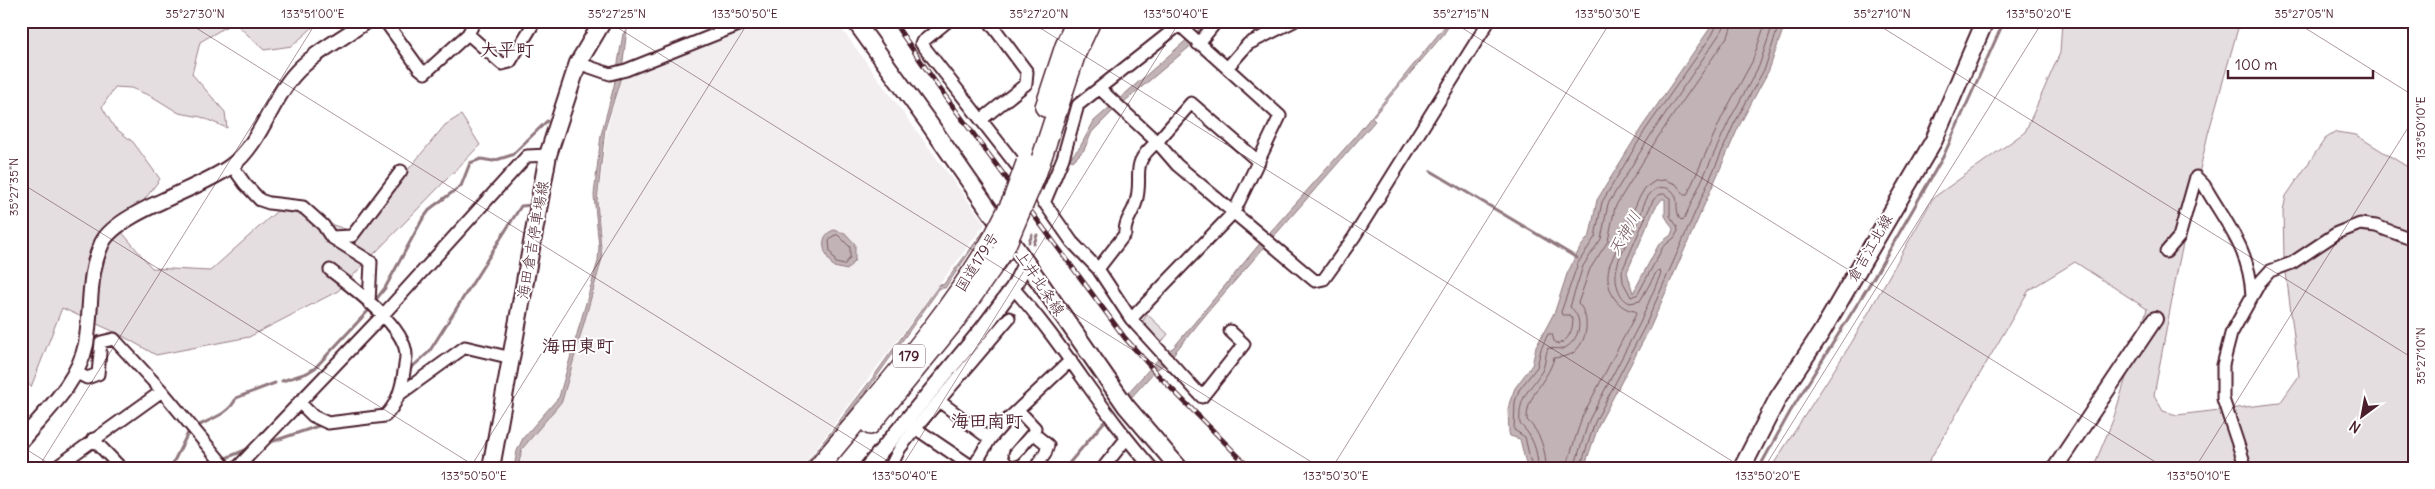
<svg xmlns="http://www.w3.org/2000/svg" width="2435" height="489" font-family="Delius,'Klee One',sans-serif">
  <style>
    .built { fill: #f2eeef }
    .green { fill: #e5dee0; stroke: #987e86 }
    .water { fill: #c1b3b6; stroke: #91787e; fill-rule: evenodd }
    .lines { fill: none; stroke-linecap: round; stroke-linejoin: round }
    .shore { stroke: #7a5a63; stroke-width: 1 }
    .stream { stroke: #91787e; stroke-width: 3 }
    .minor-casing { stroke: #4a1f2b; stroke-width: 15 }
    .tertiary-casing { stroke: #4a1f2b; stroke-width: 18 }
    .secondary-casing { stroke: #4a1f2b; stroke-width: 20 }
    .trunk-casing { stroke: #4a1f2b; stroke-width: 22 }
    .minor { stroke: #fff; stroke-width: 11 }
    .tertiary { stroke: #fff; stroke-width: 14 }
    .secondary { stroke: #fff; stroke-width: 16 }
    .trunk { stroke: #fff; stroke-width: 19 }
    .rail-casing { stroke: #4a1f2b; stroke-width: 5 }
    .rail { stroke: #fff; stroke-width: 3; stroke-dasharray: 9; stroke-linecap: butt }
    .trunk-bridge-casing { stroke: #4a1f2b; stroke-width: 22; stroke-linecap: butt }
    .trunk-bridge { stroke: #fff; stroke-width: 19 }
    .ticks { fill: none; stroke: #4a1f2b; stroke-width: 1; stroke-opacity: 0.45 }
    .labels { text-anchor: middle; stroke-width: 4; stroke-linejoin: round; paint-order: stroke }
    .shield { fill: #fff; stroke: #80626b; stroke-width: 1 }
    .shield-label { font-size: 14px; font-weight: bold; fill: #4a1f2b }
    .street-label { font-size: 15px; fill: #4a1f2b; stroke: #fff }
    .water-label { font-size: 16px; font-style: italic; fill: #74535c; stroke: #fff }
    .quarter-label { font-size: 18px; font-weight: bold; fill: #4a1f2b; stroke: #fff }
    .neatline { fill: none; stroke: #4a1f2b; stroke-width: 2 }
    .ticks-label { font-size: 12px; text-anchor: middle; fill: #4a1f2b }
  </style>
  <rect width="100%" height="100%" fill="#fff"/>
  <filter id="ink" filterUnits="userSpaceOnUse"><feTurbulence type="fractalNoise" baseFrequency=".02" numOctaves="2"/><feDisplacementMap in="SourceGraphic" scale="10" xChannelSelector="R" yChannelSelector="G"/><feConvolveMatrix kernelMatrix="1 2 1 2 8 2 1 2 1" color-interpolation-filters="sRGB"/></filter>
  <g filter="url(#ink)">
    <path class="built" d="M771,21H836L985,224L801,468H519L523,449L562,401L603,260L598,201L607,129L621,80Z"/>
    <path class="green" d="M21,21H310L313,27L292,46L264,50L234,22L200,42L192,74L225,112L227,128L201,117L179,113L153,97L131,88L115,87L102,107L114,127L133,142L160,179L121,231L152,268L210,271L278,210L303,215L351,231L388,194L445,125L461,115L480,145L338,291L249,337L156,355L119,334L62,308L31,387L21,375Z
      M2062,21H2240L2208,134L2179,262L2154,395L2163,411L2177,415L2280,403L2299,376L2284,257L2283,211L2286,196L2325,139L2336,132L2356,135L2414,171V468H2093L2113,420L2147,309L2075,262L2029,290L1925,468H1771L1852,342L1933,198L2025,132L2060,53Z
      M1147,314L1168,334L1160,344L1141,324Z"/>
    <path class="water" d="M1208,21H1212L1193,44L1112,112L1092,132L1084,150L1073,161L1069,159L1080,147L1094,121Z
      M1449,21H1452L1443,35L1372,118L1375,121L1212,307L1167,362L1155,371L1129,400L1125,396L1161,356L1174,347L1262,241L1354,138Z
      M1715,21H1786L1769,70L1739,126L1650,328L1599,424L1584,468H1527L1520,439L1510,436L1509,433L1508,409L1510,401L1515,388L1532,365L1536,347L1555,311L1567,274L1580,248L1590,235L1597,200L1642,127ZM1662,199H1665V216L1673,229L1671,235L1659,244L1633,293L1627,272L1655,208Z
      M627,29L621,77L605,129L597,201L602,259L562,401L522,449L518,468H514L517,451L523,438L559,397L598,261L599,247L594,195L601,135L614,86L623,34Z
      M834,230L845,233L855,244V260L847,270L834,267C825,257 816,236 834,230Z
      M984,231L945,288H940L867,390L812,460L803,468L871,380L940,284L943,285Z"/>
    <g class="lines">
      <path class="shore" d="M1664,194L1670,198V216L1677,226L1678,231L1674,238L1663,247L1638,294L1631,297L1623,282L1622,271L1653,200L1659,195Z
        M838,235L850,247V258L844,265L836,263L830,251L829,241L833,236Z
        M1532,468L1525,437L1514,430L1515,402L1519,390L1537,367L1541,349L1548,334H1552L1554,341L1558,344C1569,341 1573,329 1573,319L1570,315H1562L1561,312L1578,263L1595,237L1602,202L1646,129L1712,35L1719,21
        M1538,468C1538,450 1532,435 1520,424C1518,396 1529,392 1542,371C1546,363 1545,355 1548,348L1563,349C1580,341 1585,318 1570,307L1583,266L1601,239L1608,204L1652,133L1723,29L1725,21
        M1546,468C1546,450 1540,432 1527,420C1526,395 1548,381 1554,358C1560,357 1567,357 1573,353C1588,341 1591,317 1578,303L1590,269L1608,241L1615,207L1658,137L1729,34L1733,21
        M1566,468L1582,417L1636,314L1635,311C1614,309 1603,283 1610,264L1638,200L1645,188L1655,181L1665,180L1676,184L1684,195H1687L1722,117L1752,62L1766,21
        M1574,468L1589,420L1640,323L1661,273L1660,270L1657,271L1640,301L1630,303C1623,300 1621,296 1618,289C1610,266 1627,244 1637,224C1641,215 1643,203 1649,195C1654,189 1662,185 1669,189C1682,195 1673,211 1681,220L1684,219L1729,121L1759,66L1774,21
        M1580,468L1595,422L1645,326L1734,124L1765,68L1780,21"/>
      <path class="stream" d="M1431,171L1577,258
        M1029,242L1032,235
        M1034,244L1037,235
        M1023,287L1024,285
        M374,302L385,288L422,220L431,208L461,186L470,163L481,159L493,161L512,155L547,121
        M410,369L429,352L521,206L533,205
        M282,381L307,373L315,368L368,311
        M196,427C210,419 230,414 236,398L275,383
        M268,443L321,425
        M226,458L250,448
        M171,467L188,433
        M1065,468L1104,422
        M1759,468L1790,412L1874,277L1943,157L2004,21"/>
      <g class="minor-casing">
        <path id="minor" d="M385,21L419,68L425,73L468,34L475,21
          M948,21L921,43L1034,188L1072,242L1098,269L1131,319L1234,212L1280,116L1175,21
          M468,34L502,64L510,62L535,21
          M1198,44L1217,21
          M578,63L610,74L626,70L749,21
          M1227,68L1248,44L1294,21
          M981,120L1026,84L1027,72L989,21
          M1259,162L1191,103L1157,142L1177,165L1315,281L1324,279L1354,237L1489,21
          M232,166L245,184L260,200L269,203L303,207L323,225L331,237L371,262L369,303
          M1044,203L1063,158L1078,105L1183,22
          M331,237L352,236L401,171
          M2166,252L2179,237L2196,177L2204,185C2226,224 2250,249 2252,296
          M1098,269L1125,234C1124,221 1133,214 1136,202C1144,173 1128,166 1157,142L1100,89
          M1013,288C1064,344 1101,412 1152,468
          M1131,319L1202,397L1244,344L1230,331
          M75,372L87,378L98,374L101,342L114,339L162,391
          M400,394L465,347L512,358
          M939,401L990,439
          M299,402L313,416L328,423L385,416C396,405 400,393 403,378C404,370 406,362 406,355C406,327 351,286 330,270
          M1018,410L1035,428L1033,433L1048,445L1045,454L1035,468
          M909,424L974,468
          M93,439L121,468
          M1015,454L1033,433
          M55,468L162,391L226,468
          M237,468L382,316L527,156L548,155
          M890,468L900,448L915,429L1009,318
          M973,468L990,439L1004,423L1071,360
          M1103,468L1126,439
          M2246,468L2223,399V365L2231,334L2260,282L2270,271L2292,263L2337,233L2360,224L2376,226L2414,240"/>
      </g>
      <g class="tertiary-casing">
        <path id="tertiary" d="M21,441C45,412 78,383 86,344C92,311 87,275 102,243C117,212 201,189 231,166C260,144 270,103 293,76C312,53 343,39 366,21
          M867,468L983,328L1013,288L1026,262
          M2055,468L2155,319"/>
      </g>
      <g class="secondary-casing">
        <path id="secondary" d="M855,21L928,122L1126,406L1179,468
          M491,468L548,155L578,63L603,21
          M1742,468L1778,398L1821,333L1934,140L1985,21"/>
      </g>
      <g class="trunk-casing">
        <path id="trunk" d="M1045,107L1065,46L1076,21
          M1036,175L1076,53L1091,21
          M870,425L954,322L1003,252
          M818,468C879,393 945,321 993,238"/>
      </g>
      <use href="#minor" class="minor"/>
      <use href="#tertiary" class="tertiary"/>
      <use href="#secondary" class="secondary"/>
      <use href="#trunk" class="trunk"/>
      <g class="rail-casing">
        <path id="rail" d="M893,21L940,89L1125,338L1158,375L1250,468"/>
      </g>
      <use href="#rail" class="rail"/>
      <g class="trunk-bridge-casing">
        <path id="trunk-bridge" d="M993,238L1013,199L1026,163
          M1003,252L1036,175"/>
      </g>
      <use href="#trunk-bridge" class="trunk-bridge"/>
    </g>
  </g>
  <path class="ticks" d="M185,21L899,468M607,21L1321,468M1029,21L1743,468M1451,21L2165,468M1872,21L2414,359M2294,21L2414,96M21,183L478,468M21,446L56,468M38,468L317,21M470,468L749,21M901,468L1180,21M1332,468L1611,21M1764,468L2043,21M2195,468L2414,118"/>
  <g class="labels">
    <rect class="shield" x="893" y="344.5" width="32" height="23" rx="4"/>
    <g class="shield-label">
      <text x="909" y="361">179</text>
    </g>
    <g class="street-label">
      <text transform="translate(533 240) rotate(-80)" y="5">海田倉吉停車場線</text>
      <text transform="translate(1870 248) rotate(-60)" y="5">倉吉江北線</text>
      <text transform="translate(977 262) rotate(-58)" y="5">国道179号</text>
      <text transform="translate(1040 283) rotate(56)" y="5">上井北条線</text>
    </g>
    <g class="water-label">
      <text transform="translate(1624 233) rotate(-60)" y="6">天神川</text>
    </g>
    <g class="quarter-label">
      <text x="507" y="56">大平町</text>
      <text x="578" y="352">海田東町</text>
      <text x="987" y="427">海田南町</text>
    </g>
  </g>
  <rect width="2435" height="489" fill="none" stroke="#fff" stroke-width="55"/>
  <g transform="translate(2362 416) rotate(212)" stroke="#ffffff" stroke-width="4" paint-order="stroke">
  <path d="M0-4L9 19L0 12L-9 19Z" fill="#4a1f2b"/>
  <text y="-8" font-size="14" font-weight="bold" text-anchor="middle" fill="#4a1f2b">N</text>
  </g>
  <path d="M2228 70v8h145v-8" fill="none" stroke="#4a1f2b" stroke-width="2.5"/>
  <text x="2235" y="70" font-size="15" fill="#4a1f2b" stroke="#ffffff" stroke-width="4" paint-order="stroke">100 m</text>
  <rect x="28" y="28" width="2380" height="434" class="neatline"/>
  <g class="ticks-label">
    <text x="195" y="18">35°27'30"N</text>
    <text x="313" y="18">133°51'00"E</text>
    <text x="617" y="18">35°27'25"N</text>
    <text x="745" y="18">133°50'50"E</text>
    <text x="1039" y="18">35°27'20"N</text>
    <text x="1176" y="18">133°50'40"E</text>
    <text x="1461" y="18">35°27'15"N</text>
    <text x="1608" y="18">133°50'30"E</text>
    <text x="1882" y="18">35°27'10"N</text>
    <text x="2039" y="18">133°50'20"E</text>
    <text x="2304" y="18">35°27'05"N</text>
    <text transform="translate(2421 128) rotate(-90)" y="4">133°50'10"E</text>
    <text transform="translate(14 187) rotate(-90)" y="4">35°27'35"N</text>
    <text transform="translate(2421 356) rotate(-90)" y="4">35°27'10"N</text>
    <text x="474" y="480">133°50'50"E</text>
    <text x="905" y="480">133°50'40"E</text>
    <text x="1336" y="480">133°50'30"E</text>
    <text x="1768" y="480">133°50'20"E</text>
    <text x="2199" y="480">133°50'10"E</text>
  </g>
</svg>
